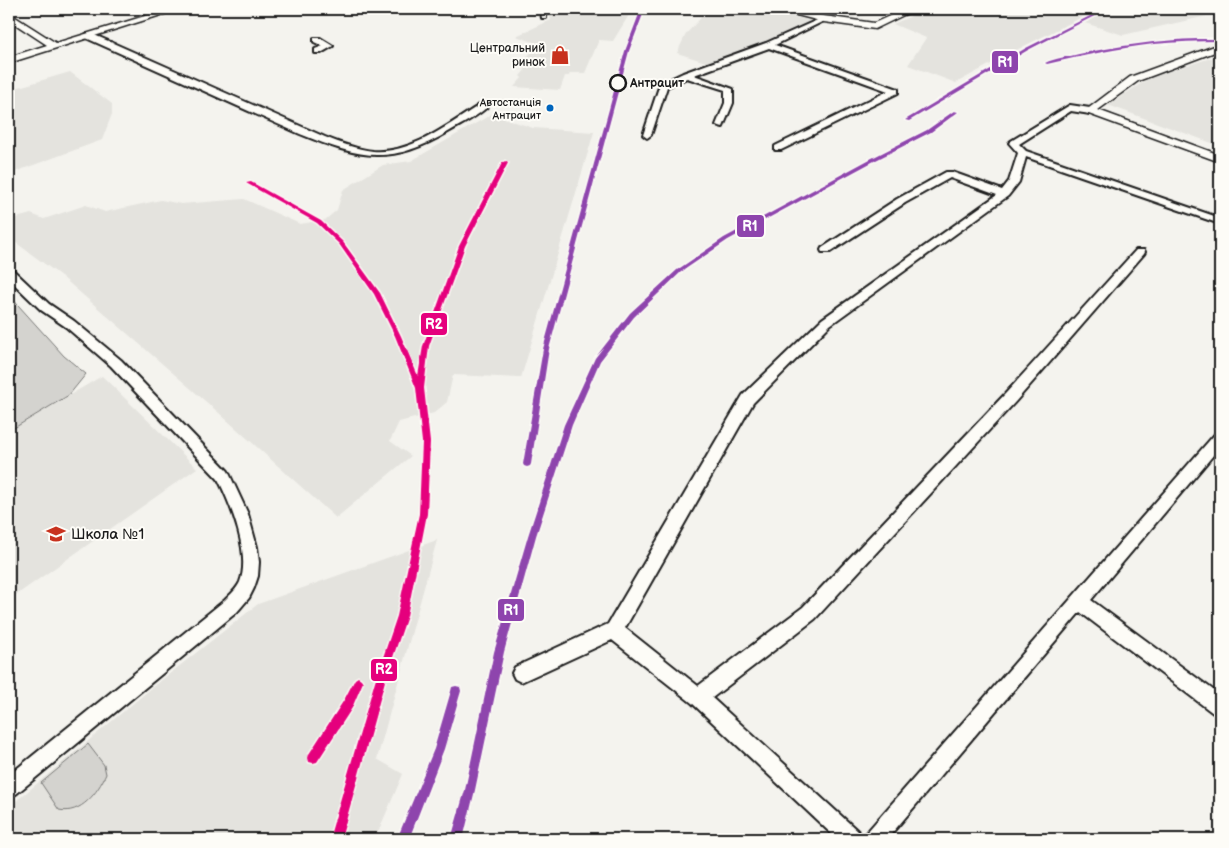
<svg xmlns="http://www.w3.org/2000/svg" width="1229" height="848" font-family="'Balsamiq Sans',sans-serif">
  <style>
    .built { fill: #e4e3de }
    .green { fill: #d4d3cf; stroke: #787876 }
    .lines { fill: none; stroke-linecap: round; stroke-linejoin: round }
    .minor-casing { stroke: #1c1c1c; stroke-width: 4 }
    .tertiary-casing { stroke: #1c1c1c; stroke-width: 3 }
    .minor { fill: #fdfcf7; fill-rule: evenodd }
    .tertiary { fill: #fdfcf7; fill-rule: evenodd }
    .rail-1-casing { stroke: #fdfcf7; stroke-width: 3 }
    .rail-2-casing { stroke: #fdfcf7; stroke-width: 3 }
    .rail-1 { fill: #8e44ad; fill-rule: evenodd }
    .rail-2 { fill: #e5007d; fill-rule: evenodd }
    .stop-dot { fill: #fdfcf7; stroke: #1c1c1c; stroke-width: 2.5 }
    .bus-dot { fill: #0065bd; stroke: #fdfcf7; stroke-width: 2 }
    .labels { text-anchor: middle; stroke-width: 4; stroke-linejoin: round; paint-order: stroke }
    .far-bus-label { font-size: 11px; fill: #1c1c1c; stroke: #fdfcf7; text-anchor: end }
    .far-poi-label { font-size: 12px; fill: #1c1c1c; stroke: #fdfcf7; text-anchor: end }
    .far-stop-label { font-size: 12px; font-weight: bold; fill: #1c1c1c; stroke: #fdfcf7; text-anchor: start }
    .poi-label { font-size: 15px; fill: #1c1c1c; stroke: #fdfcf7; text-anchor: start }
    .line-badge { stroke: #fdfcf7; stroke-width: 2 }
    .badge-label { font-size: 14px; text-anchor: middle; font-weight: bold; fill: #fff }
  </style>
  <rect width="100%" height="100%" fill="#f4f3ee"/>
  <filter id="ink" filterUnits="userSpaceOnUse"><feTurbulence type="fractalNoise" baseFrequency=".02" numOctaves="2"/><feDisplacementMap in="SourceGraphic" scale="10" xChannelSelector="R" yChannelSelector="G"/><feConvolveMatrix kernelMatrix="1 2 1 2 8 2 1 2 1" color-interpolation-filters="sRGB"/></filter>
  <g filter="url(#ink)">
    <path class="built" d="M542,9H627L632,10L613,41L599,40L585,73H570L569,76H565L560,90L514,87L522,78L520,76L526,69L518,67L539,44L516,36L551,20L548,11Z
      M709,9H764L811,21L784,34L709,63L677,53L686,34Z
      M928,9H1098L1024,46L956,83L908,65L926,38L893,24Z
      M1114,9H1220V13L1123,35L1085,23Z
      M1220,55V146L1108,105L1151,77Z
      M70,72L112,104V114L102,140L9,174V90Z
      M492,114L533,128L594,132L521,378L453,375L447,402L434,413L399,422L390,441L411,456L336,518L219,413L61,276L11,239L9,220L31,214L44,219L86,205L105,212L161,200L181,204L244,199L300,224L325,220L337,210L343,190L383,165L411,161Z
      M102,376L197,468L9,600V431Z
      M437,540L377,759L403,774L375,839H9V807L154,686L258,604Z"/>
    <path class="green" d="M9,295L64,356L86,374L69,395L9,431Z
      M88,744L104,765L106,774C98,792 81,815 59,810L41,783Z"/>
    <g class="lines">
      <g class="minor-casing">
        <path id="minor" d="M537,9L546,11V18H542L541,13Z
          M824,17L827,19L826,20L775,45L898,89V93L781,150H775V146L888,91L769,48L694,75L733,89V103L723,127L716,125L725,103V90L687,78L667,87L651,135L647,138L643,135L660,84L683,73L766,43Z
          M86,34H92L113,43L325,137C340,143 356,149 373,151C412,154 449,124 481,104L488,106C478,116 462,124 450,131C391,166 361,159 300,134L86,38Z
          M314,38H320L333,46L321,53H315V49L323,46L314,42Z
          M1070,105L1090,108L1094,111L1090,114L1071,111L1019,144L1026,151L1220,218V224L1026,157L1019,182L1008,196L830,325L753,403L625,628L698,686L803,607L1006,393L1136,250H1144L1145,252L1144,254L1016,401L815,619L712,698L859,832L862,839H837L692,703L612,640L521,682L515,679L512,673L515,667L608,624L743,395L822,319L997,195L950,178L905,203L830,252H822L821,250L822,248L897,199L946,172H952L1002,190L1009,181L1018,153L1009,143L1011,141Z
          M9,270H13L49,304L74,321L121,360L228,471L248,514L257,547L259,562L258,576L254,588L249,598L237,612L16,794L9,797V775L225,600C230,595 237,589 240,582C251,554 231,505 218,479L111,366L66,327L41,310L9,279Z
          M1220,433V447L1091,600L1220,695V715L1213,713L1080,612L887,839H864L867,832L1215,434Z"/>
      </g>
      <g class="tertiary-casing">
        <path id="tertiary" d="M168,9H180L9,63V57L47,45L9,20V13L56,43Z
          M780,9H793L824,16L874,23L905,9H916L875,29L824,22L781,11Z
          M1220,44V50L1138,81L1098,110L1220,155V162L1086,113L1085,111L1130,77Z"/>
      </g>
      <use href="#minor" class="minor"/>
      <use href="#tertiary" class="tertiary"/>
      <g class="rail-1-casing">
        <path id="rail-1" d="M641,9H645L629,51L549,349L531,464L530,466L527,467L524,466L523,464L543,349L625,51Z
          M1104,9H1108L1028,50L909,121L905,120L1026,48Z
          M1198,39H1220V41C1198,41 1176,42 1154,44C1118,48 1082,56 1047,64L1045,63C1055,58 1068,57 1079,54C1118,46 1158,40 1198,39Z
          M954,111L958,112L931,132L876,160L728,240L681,272L634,317L600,361L572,425L536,536L504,652L475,790L463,839H451L465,790L494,652L528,536L564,425L595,358L630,313L677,270L724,238L872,158L927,130Z
          M456,686L460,687L461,691L444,749L409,839H397L434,749L451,691L452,687Z"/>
      </g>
      <g class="rail-2-casing">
        <path id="rail-2" d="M505,161L508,163L465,246L429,346L424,388L430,442L427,514L407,616L385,681L341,839H329L375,681L397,616L419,514L422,442L416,388L395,336L374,294L339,244L317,223L246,183L251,182L321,221L343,242L380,293L401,336L418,376L423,346L459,246L502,163Z
          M358,677L361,679L363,682L352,708L317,762L313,763L309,762L308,758L309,754L344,700L355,679Z"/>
      </g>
      <use href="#rail-1" class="rail-1"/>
      <use href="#rail-2" class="rail-2"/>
    </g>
  </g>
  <defs>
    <g id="shop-bare" transform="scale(1.5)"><path d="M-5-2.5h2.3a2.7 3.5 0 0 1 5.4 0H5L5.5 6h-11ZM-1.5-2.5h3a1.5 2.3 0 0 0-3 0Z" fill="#c8321e" stroke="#fdfcf7" stroke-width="2.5" paint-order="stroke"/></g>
    <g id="school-bare" transform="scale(1.5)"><path d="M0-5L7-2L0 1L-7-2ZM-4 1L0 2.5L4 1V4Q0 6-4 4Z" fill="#c8321e" stroke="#fdfcf7" stroke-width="2.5" paint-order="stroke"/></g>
  </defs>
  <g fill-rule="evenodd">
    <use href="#shop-bare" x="560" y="55"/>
    <use href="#school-bare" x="56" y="534"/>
  </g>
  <circle class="stop-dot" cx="618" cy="83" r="8"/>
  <circle class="bus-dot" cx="550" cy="108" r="4.5"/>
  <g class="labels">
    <g class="far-bus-label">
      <text x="541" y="106">Автостанція<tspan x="541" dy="13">Антрацит</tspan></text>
    </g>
    <g class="far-poi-label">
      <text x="545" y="52">Центральний<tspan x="545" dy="14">ринок</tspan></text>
    </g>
    <g class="far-stop-label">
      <text x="630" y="87">Антрацит</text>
    </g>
    <g class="poi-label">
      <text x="71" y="539">Школа №1</text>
    </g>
  </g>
  <g class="line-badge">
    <rect x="991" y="50" width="28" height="24" rx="5" fill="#8e44ad"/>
    <rect x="736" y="214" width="29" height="24" rx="5" fill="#8e44ad"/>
    <rect x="420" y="312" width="28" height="24" rx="5" fill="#e5007d"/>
    <rect x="497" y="598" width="28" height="24" rx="5" fill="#8e44ad"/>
    <rect x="370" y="658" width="28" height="24" rx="5" fill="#e5007d"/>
  </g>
  <g class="badge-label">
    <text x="1005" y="67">R1</text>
    <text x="750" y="231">R1</text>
    <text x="434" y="329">R2</text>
    <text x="511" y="615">R1</text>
    <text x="384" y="674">R2</text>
  </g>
  <rect width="1229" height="848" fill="none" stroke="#fdfcf7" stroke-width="30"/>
  <rect x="15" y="15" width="1199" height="818" fill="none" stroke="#1c1c1c" stroke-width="2" filter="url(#ink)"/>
</svg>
